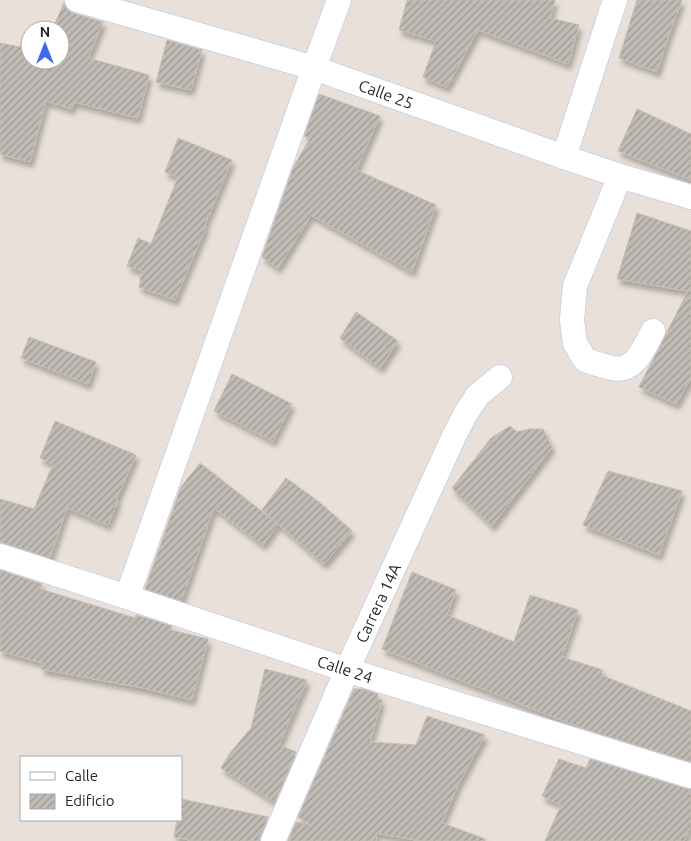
<svg xmlns="http://www.w3.org/2000/svg" width="691" height="841" font-family="Ubuntu,sans-serif">
  <style>
    .building { fill: url(#building-hatch); stroke: #c4bdb3; filter: url(#shadow) }
    .lines { fill: none; stroke-linecap: round; stroke-linejoin: round }
    .street-casing { stroke: #ced2df; stroke-width: 26 }
    .street { stroke: #fff; stroke-width: 24 }
    .labels { text-anchor: middle; stroke-width: 4; stroke-linejoin: round; paint-order: stroke }
    .street-label { font-size: 16px; fill: #272727; stroke: #fff }
  </style>
  <defs>
    <pattern id="building-hatch" width="6" height="6" patternUnits="userSpaceOnUse" patternTransform="scale(1.25)"><rect width="6" height="6" fill="#c1bbb6"/><path d="M-1 1l2-2M0 6l6-6M5 7l2-2" fill="none" stroke="#9d9894"/></pattern>
    <filter id="shadow"><feDropShadow dx="3" dy="5.5" stdDeviation="2.5" flood-color="#0004"/></filter>
  </defs>
  <rect width="100%" height="100%" fill="#e9e1d9"/>
  <path class="building" d="M407,0H555L550,18L579,25L568,64L478,30L447,87L423,77L436,41L399,30Z
    M637,0H682L669,34L657,72L619,58Z
    M64,3L67,9L73,13L103,22L88,58L149,75L138,118L74,102L72,109L46,101L30,162L0,154V43L30,49V60H60V30H52Z
    M167,40L202,50L191,90L156,82Z
    M319,94L380,116L356,170L436,205L412,272L311,215L278,268L262,257L293,168L310,138L304,136Z
    M637,109L691,134V180L618,151Z
    M178,138L232,160L204,227H206L175,300L139,287L142,271L127,266L138,238L151,244L178,177L165,172Z
    M637,213L691,231V378L676,404L639,387L688,291L617,279Z
    M356,312L398,341L380,368L340,338Z
    M29,337L96,362L88,384L21,358Z
    M232,374L292,404L273,441L214,411Z
    M55,421L136,455L116,500L118,501L108,525L67,508L50,558L4,543H0V499L34,509L53,464L40,458Z
    M510,426L517,432L529,429H543L552,447L492,526L452,488L491,438Z
    M200,463L278,524L263,545L214,508L181,601L145,589L181,487Z
    M608,471L682,491L659,555L583,525Z
    M286,478L319,502L352,531L324,564L262,510Z
    M0,570L42,584L40,589L135,618L136,615L172,626L171,630L208,639L192,700L143,688L41,669L43,663L0,651Z
    M412,572L456,590L447,615L514,642L530,595L578,610L562,657L603,670L601,675L691,711V762L581,728L382,649Z
    M265,669L307,680L279,745L296,752L275,802L221,768L230,753L251,728Z
    M354,689H363L378,694L377,699L382,700L370,742L416,745L427,716L485,735L458,785L442,823L485,839V841H421L376,833V841H335L332,839V841H288L296,822L311,825L298,817Z
    M559,759L586,768L590,759L687,789H691V825L684,841H545L561,805L542,796Z
    M181,799L268,817L260,836V841H195L174,837L177,820H181Z"/>
  <g class="lines">
    <g class="street-casing">
      <path id="street" d="M77,0L314,68L564,157L620,176L691,197
        M564,157L615,0
        M620,176L575,286L572,320L575,343L585,360C594,363 603,366 612,368C635,373 644,348 653,331
        M0,556L127,597L347,670L691,776
        M127,597L314,68L339,0
        M273,841L347,670L455,434L466,413L478,395L500,377"/>
    </g>
    <use href="#street" class="street"/>
  </g>
  <g class="labels">
    <g class="street-label">
      <text transform="translate(386 94) rotate(20)" y="6">Calle 25</text>
      <text transform="translate(378 603) rotate(-65)" y="6">Carrera 14A</text>
      <text transform="translate(345 669) rotate(18)" y="6">Calle 24</text>
    </g>
  </g>
  <rect x="20" y="756" width="162" height="65" fill="#ffffff" stroke="#a9a9a9"/>
  <rect x="30" y="772" width="25" height="8" fill="#ffffff" stroke="#a9a9a9"/>
  <text x="65" y="781" font-size="15" fill="#272727">Calle</text>
  <rect x="30" y="794" width="25" height="15" fill="url(#building-hatch)" stroke="#a9a9a9"/>
  <text x="65" y="806" font-size="15" fill="#272727">Edificio</text>
  <g transform="translate(45 45)"><circle r="24" fill="#ffffff" stroke="#a9a9a9"/>
  <path d="M0-4L9 19L0 12L-9 19Z" fill="#406aee"/>
  <text y="-8" font-size="14" font-weight="bold" text-anchor="middle" fill="#272727">N</text>
  </g>
</svg>
